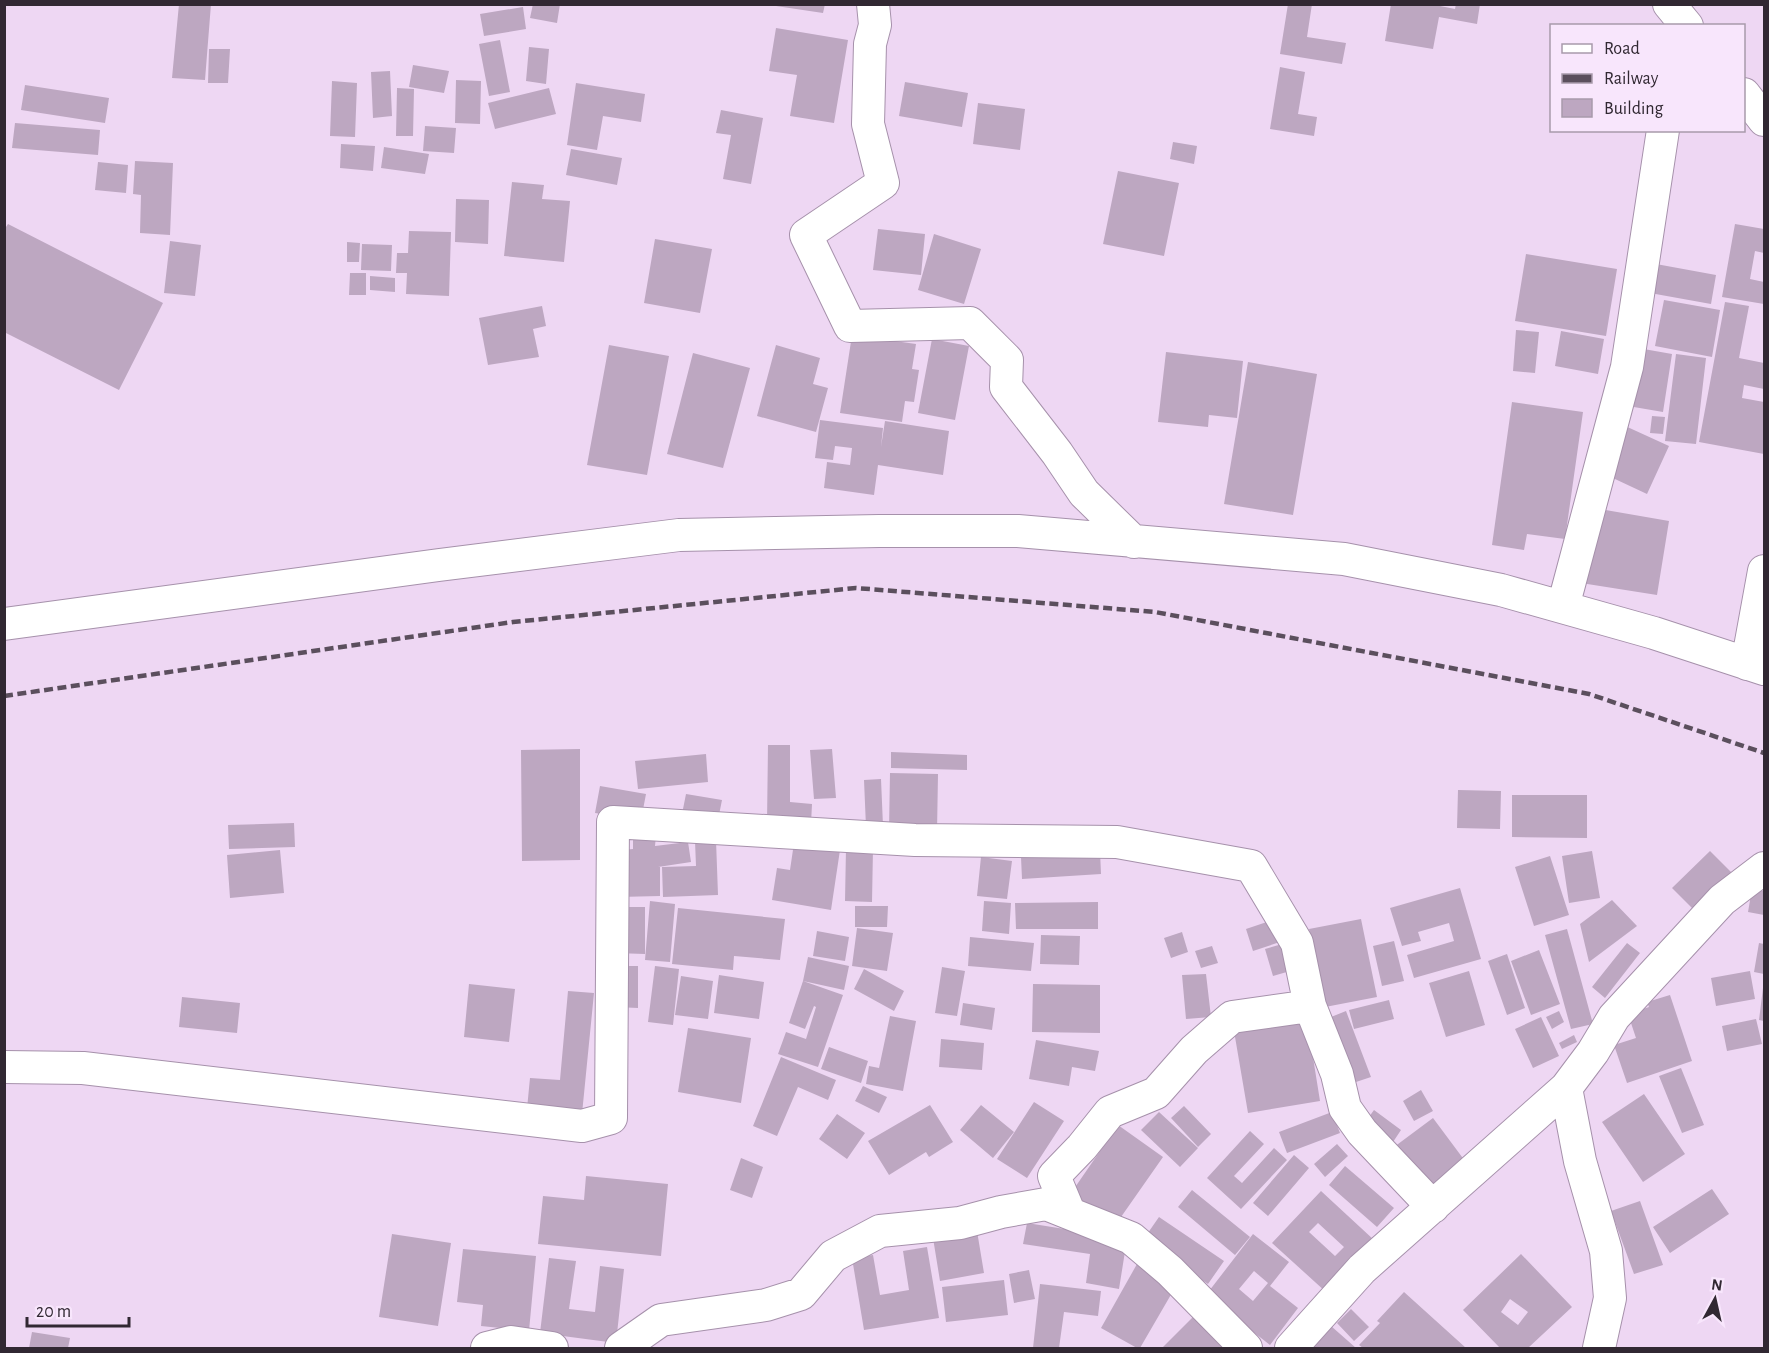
<svg xmlns="http://www.w3.org/2000/svg" width="1769" height="1353" font-family="'Alegreya Sans',sans-serif">
  <style>
    .building { fill: #bda7c1; fill-rule: evenodd }
    .lines { fill: none; stroke-linecap: round; stroke-linejoin: round }
    .minor-casing { stroke: #a691ab; stroke-width: 34 }
    .minor { stroke: #fff; stroke-width: 32 }
    .rail { stroke: #5b4f5d; stroke-width: 4.5; stroke-dasharray: 9 4.5; stroke-linecap: butt }
  </style>
  <rect width="100%" height="100%" fill="#eed7f3"/>
  <path class="building" d="M179,4H211L205,80L172,78Z
    M533,4H560L557,23L530,18Z
    M776,4H825L823,13L776,6Z
    M1288,4H1312L1307,37L1346,43L1342,64L1280,54Z
    M1391,4H1430L1455,9L1456,4H1480L1477,24L1439,17L1433,49L1385,41Z
    M523,7L526,29L484,36L480,14Z
    M776,28L848,40L834,123L790,116L797,75L769,71Z
    M500,40L510,92L489,96L479,44Z
    M529,47L549,49L546,84L526,81Z
    M209,49H230L228,83H208Z
    M413,65L449,71L444,93L409,87Z
    M1280,67L1305,72L1298,114L1317,117L1314,136L1270,129Z
    M390,71L392,116L373,118L371,72Z
    M456,80L481,81L480,124L455,123Z
    M332,81L357,83L355,137L330,136Z
    M905,82L968,93L962,127L899,116Z
    M576,83L645,94L641,122L603,116L597,150L567,145Z
    M25,85L109,98L105,123L21,110Z
    M397,88L414,89L413,136H396Z
    M549,88L556,114L495,129L488,103Z
    M978,103L1025,109L1020,150L973,144Z
    M721,110L763,118L751,184L723,179L731,135L716,133Z
    M15,123L100,130L98,155L12,148Z
    M425,126L456,128L454,153L423,151Z
    M1173,142L1197,146L1194,164L1170,159Z
    M341,144L375,146L373,171L340,168Z
    M384,147L429,154L425,174L381,168Z
    M571,149L622,158L617,185L566,175Z
    M135,161L173,163L170,235L140,233L141,195L133,194Z
    M98,162L128,165L126,193L95,190Z
    M1118,171L1179,183L1164,256L1103,244Z
    M512,182L544,185L542,199L570,201L564,262L504,256Z
    M456,199L489,200L488,244L455,242Z
    M8,224L163,303L119,390L4,332V230Z
    M1735,224L1764,229V253L1755,251L1750,279L1764,282V304L1722,297Z
    M878,229L925,234L921,275L873,270Z
    M409,231L451,232L449,296L406,294L407,273H396L397,253H408Z
    M934,234L981,249L964,304L918,290Z
    M655,239L712,249L700,313L644,303Z
    M170,241L201,245L195,296L164,293Z
    M347,242L360,243L359,262H347Z
    M362,244L392,245L391,271L361,270Z
    M1526,254L1617,269L1606,336L1515,321Z
    M1656,264L1716,275L1711,304L1650,293Z
    M350,273H366V295H349Z
    M370,276L395,278V292L370,290Z
    M1664,300L1720,310L1712,357L1655,346Z
    M1725,302L1749,306L1739,358L1764,363V389L1744,385L1742,398L1764,402V454L1699,442Z
    M542,306L546,326L533,329L539,357L488,365L479,318Z
    M1516,330L1539,332L1535,373L1513,371Z
    M1561,331L1604,339L1598,374L1555,366Z
    M852,335L916,344L912,369L919,370L914,402L905,401L902,422L840,413Z
    M932,339L969,346L955,420L918,413Z
    M609,345L669,356L647,475L587,465Z
    M776,345L820,358L813,384L828,388L816,432L757,416Z
    M1638,348L1672,354L1663,412L1628,406Z
    M1166,352L1243,361L1237,418L1209,415L1208,427L1158,422Z
    M693,353L750,368L723,468L667,454Z
    M1676,354L1706,358L1696,444L1665,441Z
    M1248,362L1317,374L1293,515L1224,504Z
    M1512,402L1583,412L1565,539L1527,534L1524,550L1492,545Z
    M1652,416L1665,417L1663,434L1650,433Z
    M820,420L883,428L881,447L885,421L949,431L943,475L878,465L874,495L824,488L827,462L850,465L852,448L835,446L833,460L815,458Z
    M1623,425L1669,446L1647,494L1600,472Z
    M1594,508L1669,521L1657,595L1581,583Z
    M768,745H790V802L812,804L811,824L767,823Z
    M580,749V860L522,861L521,750Z
    M832,749L836,798L814,799L810,750Z
    M891,752L967,755V770L891,768Z
    M706,754L708,782L638,789L635,761Z
    M890,773L938,774L937,832L889,831Z
    M881,779L883,826L866,827L864,780Z
    M600,786L646,794L641,820L595,813Z
    M1458,790L1501,791L1500,829L1457,828Z
    M686,794L722,800L717,825L681,819Z
    M1512,795H1587V838L1512,837Z
    M294,823L295,847L229,849L228,825Z
    M633,835H656L655,846L688,842L691,862L658,867H660V896L618,897L622,850L633,849Z
    M716,840L718,895L663,897L662,867L696,866L695,841Z
    M794,843L840,850L831,910L772,900L777,868L790,870Z
    M846,848H873L872,902L845,901Z
    M280,850L284,893L230,898L227,855Z
    M1100,851L1101,874L1022,879L1021,857Z
    M1592,851L1600,898L1569,903L1562,856Z
    M1710,851L1733,874L1695,911L1672,888Z
    M1550,856L1569,915L1534,926L1515,867Z
    M981,857L1012,861L1007,899L977,896Z
    M1460,888L1481,959L1414,978L1407,955L1454,941L1449,923L1418,932L1421,941L1402,946L1390,908Z
    M1752,889L1764,891V915L1748,912Z
    M1612,900L1637,926L1589,962L1580,924Z
    M650,901L675,904L670,962L645,960Z
    M984,901L1011,903L1009,934L982,931Z
    M1098,902V929H1016L1015,903Z
    M855,906H888L887,927H855Z
    M616,907H645V954L615,953Z
    M678,908L785,919L780,960L734,956L733,970L672,964Z
    M1276,919L1283,941L1253,951L1246,929Z
    M1361,919L1377,997L1325,1007L1309,929Z
    M857,928L893,933L887,971L852,966Z
    M1567,929L1593,1024L1571,1029L1545,935Z
    M817,931L849,937L845,961L813,956Z
    M1182,932L1188,952L1171,958L1164,938Z
    M1041,935L1080,936L1079,965L1040,964Z
    M970,937L1034,943L1031,971L968,966Z
    M1394,941L1404,981L1382,986L1373,946Z
    M1289,942L1297,969L1273,976L1265,949Z
    M1627,943L1640,953L1605,998L1592,987Z
    M1759,943L1764,944V974L1754,972Z
    M1212,946L1218,963L1201,968L1195,951Z
    M1539,950L1560,1004L1531,1015L1511,961Z
    M1507,954L1525,1008L1507,1015L1488,961Z
    M808,957L849,966L844,990L803,981L843,995L818,1067L778,1054L786,1032L806,1039L816,1007L814,1006L805,1029L789,1023L803,981Z
    M616,966H638V1008L616,1007Z
    M655,966L679,969L673,1025L648,1022Z
    M942,967L965,971L957,1016L935,1013Z
    M864,969L904,991L894,1011L854,989Z
    M1469,971L1485,1025L1446,1037L1429,983Z
    M1750,971L1755,999L1716,1006L1711,978Z
    M1206,974L1211,1017L1186,1019L1182,975Z
    M719,975L764,982L759,1019L714,1013Z
    M681,976L713,981L708,1019L675,1015Z
    M469,984L515,989L509,1042L464,1037Z
    M1033,984L1100,985V1033L1032,1032Z
    M1763,988H1764V1021L1759,1020Z
    M568,991L594,993L581,1124L526,1119L530,1078L560,1080Z
    M1670,995L1692,1061L1627,1083L1614,1045L1636,1038L1628,1014L1649,1007L1647,1002Z
    M182,997L240,1003L237,1033L179,1027Z
    M1389,1000L1394,1019L1354,1029L1349,1010Z
    M963,1003L995,1008L992,1030L960,1025Z
    M1346,1011L1371,1077L1356,1082L1331,1017Z
    M1559,1011L1564,1022L1552,1029L1546,1017Z
    M890,1016L916,1021L903,1091L866,1084L869,1066L879,1068Z
    M1541,1017L1559,1056L1533,1068L1515,1029Z
    M1756,1019L1762,1044L1727,1051L1722,1026Z
    M1307,1020L1320,1101L1248,1113L1234,1031Z
    M688,1028L751,1038L741,1103L678,1092Z
    M1574,1035L1577,1042L1562,1049L1559,1043Z
    M941,1039L984,1043L982,1070L939,1067Z
    M1036,1040L1099,1051L1095,1071L1072,1067L1069,1086L1029,1079Z
    M829,1047L868,1061L861,1083L821,1069Z
    M781,1057L836,1080L828,1100L798,1087L777,1136L753,1126Z
    M1681,1068L1704,1125L1682,1133L1659,1076Z
    M863,1086L887,1097L879,1113L855,1101Z
    M1421,1090L1433,1111L1414,1121L1403,1101Z
    M1644,1094L1685,1154L1643,1182L1602,1122Z
    M1034,1102L1064,1121L1027,1178L997,1159Z
    M930,1105L953,1142L929,1157L926,1152L889,1175L868,1141Z
    M981,1105L1014,1132L993,1158L960,1130Z
    M1184,1106L1211,1134L1198,1147L1171,1118Z
    M1374,1110L1401,1130L1389,1148L1361,1128Z
    M1159,1112L1198,1148L1180,1167L1141,1130Z
    M1332,1112L1340,1133L1287,1153L1279,1132Z
    M837,1114L865,1133L847,1159L819,1139Z
    M1433,1118L1465,1161L1422,1193L1390,1150Z
    M1118,1125L1163,1157L1114,1227L1069,1196Z
    M1250,1131L1264,1144L1234,1176L1242,1183L1274,1148L1287,1160L1241,1209L1207,1178Z
    M1337,1144L1348,1156L1325,1177L1314,1164Z
    M1294,1155L1309,1168L1268,1216L1253,1203Z
    M741,1158L763,1167L752,1198L730,1190Z
    M1345,1166L1394,1208L1377,1227L1329,1185Z
    M586,1176L668,1184L661,1256L538,1244L543,1196L584,1200Z
    M1712,1189L1729,1214L1670,1253L1653,1227Z
    M1192,1190L1250,1237L1235,1255L1178,1207Z
    M1321,1191L1374,1240L1326,1292L1272,1243ZM1318,1223L1344,1247L1335,1256L1309,1232Z
    M1640,1201L1663,1265L1634,1274L1611,1211Z
    M1159,1217L1224,1261L1208,1284L1143,1240Z
    M1027,1223L1127,1239L1119,1289L1086,1283L1090,1254L1023,1244Z
    M977,1231L984,1273L940,1281L933,1238Z
    M392,1234L451,1243L438,1326L379,1317Z
    M1253,1234L1289,1262L1270,1286L1298,1308L1270,1345L1206,1295ZM1254,1271L1268,1283L1253,1301L1239,1289Z
    M927,1247L939,1318L864,1330L852,1258L873,1255L880,1295L909,1290L903,1251Z
    M463,1249L536,1256L529,1331L481,1326L483,1305L457,1302Z
    M1521,1254L1572,1307L1528,1348H1500L1463,1310ZM1510,1299L1528,1312L1518,1325L1501,1312Z
    M549,1258L576,1261L569,1309L595,1312L600,1266L624,1269L616,1343L540,1333Z
    M1137,1264L1176,1286L1140,1348H1137L1101,1328Z
    M1029,1270L1035,1299L1014,1303L1009,1274Z
    M1004,1280L1008,1315L946,1322L942,1287Z
    M1040,1284L1101,1291L1098,1316L1064,1312L1059,1348H1033Z
    M1404,1292L1466,1348H1363L1359,1345L1380,1323L1377,1321Z
    M1351,1309L1369,1327L1354,1341L1337,1323Z
    M1200,1310L1240,1348H1162Z
    M1331,1326L1356,1348H1310Z
    M32,1332L70,1338L68,1348H29Z"/>
  <g class="lines">
    <g class="minor-casing">
      <path id="minor" d="M873,4L875,25L870,44L868,124L883,183L806,235L850,326L970,323L1007,360L1006,387L1057,453L1084,493L1134,542
        M1669,4L1687,26
        M1744,94L1764,120
        M1563,607L1627,367L1663,130
        M4,624L439,565L679,535L879,531H1018L1344,559L1501,590L1654,633L1764,669
        M1747,664L1764,571
        M4,1067L83,1068L582,1126L611,1118L613,822L915,840L1117,842L1251,866L1297,943L1310,1006L1337,1074L1345,1108L1362,1132L1433,1207
        M1566,1088L1580,1161L1606,1251L1610,1298L1599,1348
        M1069,1212L1054,1176L1082,1147L1110,1112L1156,1093L1194,1050L1232,1017L1310,1006
        M487,1348L511,1342L552,1348
        M621,1348L661,1320L766,1305L801,1294L833,1256L880,1231L960,1223L1001,1212L1046,1204L1131,1238L1170,1271L1246,1348
        M1291,1348L1362,1269L1566,1088L1593,1052L1614,1017L1722,900L1764,868"/>
    </g>
    <use href="#minor" class="minor"/>
    <path class="rail" d="M4,696L513,622L856,588L1155,612L1589,694L1764,753"/>
  </g>
  <rect width="1769" height="1353" fill="none" stroke="#312832" stroke-width="12"/>
  <rect x="1550" y="24" width="195" height="108" fill="#f8e6fc" stroke="#a89aab" stroke-width="1.5"/>
  <rect x="1562" y="44" width="30" height="9" fill="#ffffff" stroke="#a89aab" stroke-width="1.5"/>
  <text x="1604" y="54" font-size="18" fill="#312832">Road</text>
  <rect x="1562" y="74" width="30" height="9" fill="#5b4f5d" stroke="#a89aab" stroke-width="1.5"/>
  <text x="1604" y="84" font-size="18" fill="#312832">Railway</text>
  <rect x="1562" y="99" width="30" height="18" fill="#bda7c1" stroke="#a89aab" stroke-width="1.5"/>
  <text x="1604" y="114" font-size="18" fill="#312832">Building</text>
  <g transform="translate(1715 1299) rotate(8)" stroke="#f8e6fc" stroke-width="4.5" paint-order="stroke">
  <path d="M0-4.5L10 22L0 15L-10 22Z" fill="#312832"/>
  <text y="-9" font-size="16" font-weight="bold" text-anchor="middle" fill="#312832">N</text>
  </g>
  <path d="M27 1317v9h102v-9" fill="none" stroke="#312832" stroke-width="3"/>
  <text x="36" y="1317" font-size="18" fill="#312832" stroke="#f8e6fc" stroke-width="4.5" paint-order="stroke">20 m</text>
</svg>
